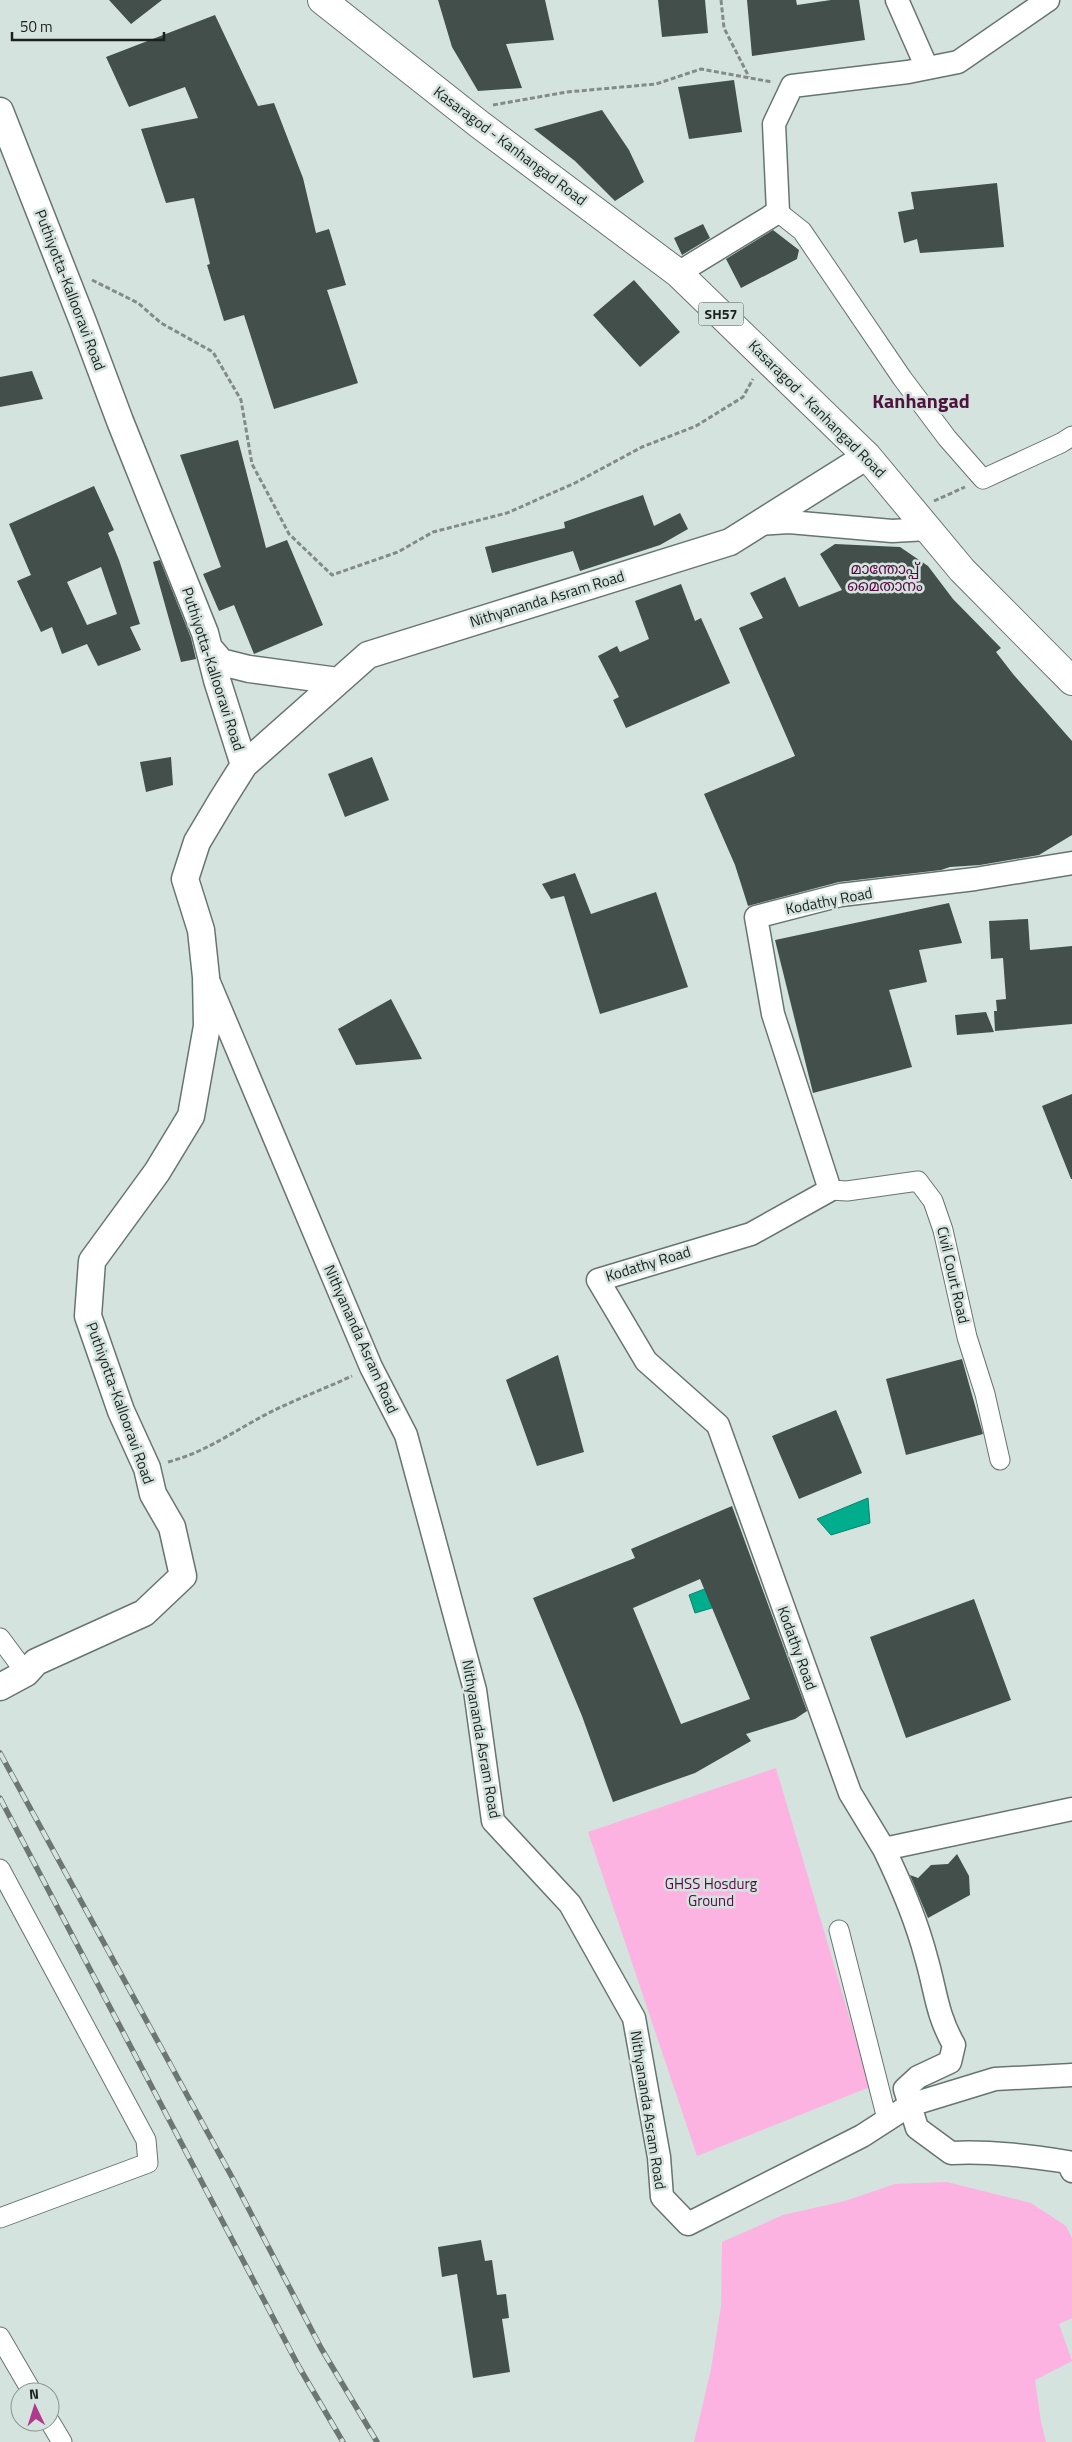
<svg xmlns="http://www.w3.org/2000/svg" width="1072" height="2442" font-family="'Titillium Web','Noto Sans Malayalam',sans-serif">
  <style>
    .green { fill: #fcb3e1 }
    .water { fill: #00ae8d; stroke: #08836c }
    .building { fill: #424f4a; fill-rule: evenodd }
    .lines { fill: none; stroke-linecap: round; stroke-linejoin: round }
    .minor-casing { stroke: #677570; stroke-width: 21 }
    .tertiary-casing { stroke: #677570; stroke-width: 25 }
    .secondary-casing { stroke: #677570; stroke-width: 29 }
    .primary-casing { stroke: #677570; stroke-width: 30 }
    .path { stroke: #818c88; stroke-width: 3; stroke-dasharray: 5 2.5; stroke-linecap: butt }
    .minor { stroke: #fff; stroke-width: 19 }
    .tertiary { stroke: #fff; stroke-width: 22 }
    .secondary { stroke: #fff; stroke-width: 26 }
    .primary { stroke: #fff; stroke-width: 28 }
    .rail-casing { stroke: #6c7672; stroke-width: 5.5 }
    .rail { stroke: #d4e3de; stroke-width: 4; stroke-dasharray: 11; stroke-linecap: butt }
    .labels { text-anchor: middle; stroke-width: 5; stroke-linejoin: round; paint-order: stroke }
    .shield { fill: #d4e3de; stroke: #525a58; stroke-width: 1 }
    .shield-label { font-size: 14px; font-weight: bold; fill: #1a201e }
    .street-label { font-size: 15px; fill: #1a201e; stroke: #d4e3de }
    .park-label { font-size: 15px; fill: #580844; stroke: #d4e3de }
    .district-label { font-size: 20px; font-weight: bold; fill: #4e143d; stroke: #d4e3de }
  </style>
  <rect width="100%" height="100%" fill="#d4e3de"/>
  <path class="green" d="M776,1768L870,2087L697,2156L588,1832Z
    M947,2182L1031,2203L1066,2226L1072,2238V2318L1059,2324L1072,2361L1035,2380L1041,2422L1046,2442H694L711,2369L721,2306L722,2242L783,2215L845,2201L895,2184Z"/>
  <path class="water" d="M868,1498L870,1523L831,1535L817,1519Z
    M743,1574L752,1596L695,1613L689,1595Z"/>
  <path class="building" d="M109,0H162L131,24Z
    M438,0H545L554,40L506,44L522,88L478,91L452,47Z
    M658,0H705L708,33L662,37Z
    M747,0H796L797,5L831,0H859L865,40L752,56Z
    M215,15L258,106L274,103L303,178L316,233L329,229L346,285L327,290L358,383L274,409L244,315L224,321L207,265L210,264L194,198L166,203L141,129L198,118L185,87L129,107L106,57Z
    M734,80L742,132L689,139L678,87Z
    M602,110L629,150L644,182L615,201L575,161L534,129Z
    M997,183L1004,247L920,253L917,239L904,243L898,212L914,209L911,192Z
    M703,224L710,238L682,255L674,238Z
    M773,230L799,250L797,259L741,288L726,259Z
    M634,280L680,332L640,367L593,315Z
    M32,371L43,399L0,407V377Z
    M238,440L266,548L287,540L323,625L254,654L234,605L219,611L203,574L221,567L180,455Z
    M94,486L114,530L108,533L119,560L140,624L130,627L141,650L98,666L87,644L62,654L52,627L41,632L17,581L31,575L9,524ZM101,567L117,614L87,625L67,582Z
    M643,495L654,526L680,513L688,529L660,545L580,571L573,551L492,573L485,547L565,528L564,522Z
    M835,544L900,547L928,566L953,599L1001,648L996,652L1013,674L1072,741V835L1039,855L980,865L950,867L941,870L839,882L748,906L735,865L704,794L795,756L739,628L763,618L750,593L785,577L799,607L842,590L820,554Z
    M160,560L191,638L196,659L181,662L153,562Z
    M681,584L695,621L701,618L730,683L626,728L613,700L619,697L598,656L617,646L620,652L649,639L635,601Z
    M171,757L173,785L146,792L140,762Z
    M372,757L389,800L345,817L328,774Z
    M575,873L591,914L656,892L688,987L600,1014L564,896L551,899L542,884Z
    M949,903L962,943L919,950L927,982L889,990L912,1067L813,1093L775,940Z
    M1028,919L1030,950L1072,946V1024L995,1031L994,1011H997L996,1000L1006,999L1003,958L991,959L989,921Z
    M391,999L422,1059L356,1065L338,1029Z
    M986,1012L994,1032L957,1035L955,1015Z
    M1072,1094V1179H1071L1042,1106Z
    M558,1355L584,1452L537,1466L506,1380Z
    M962,1359L983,1434L906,1455L886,1379Z
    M836,1410L862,1473L799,1499L772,1436Z
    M732,1506L807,1711L795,1719L746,1734L751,1741L695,1773L613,1802L582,1716L533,1598L635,1558L631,1549ZM700,1579L750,1699L681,1724L633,1608Z
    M974,1599L1011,1700L906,1738L870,1637Z
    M957,1854L969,1876L970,1895L928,1918L910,1875L918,1878L931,1865L948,1864Z
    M481,2240L485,2261L492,2260L497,2295L506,2294L509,2318L502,2319L510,2372L473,2378L457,2274L442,2277L438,2247Z"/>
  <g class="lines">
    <g class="minor-casing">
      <path id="minor" d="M778,212L802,231L902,378L947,438L983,479L1061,443L1072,436
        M830,1190L847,1191L918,1181L933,1201L943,1230L967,1337L985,1394L1000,1460
        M0,1638L26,1673
        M0,1869L146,2140L148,2163L0,2218
        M839,1930L887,2119
        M0,2337L32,2392
        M50,2422L62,2442"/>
    </g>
    <g class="tertiary-casing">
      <path id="tertiary" d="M897,0L927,68
        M678,273L778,212L774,124L792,86L908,72L958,62L1048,0
        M759,524L789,522L892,531L928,529
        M1072,863L975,879L841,895L756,917L773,1014L830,1190L751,1234L598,1280L646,1361L718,1425L850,1793L884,1849L1072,1809
        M208,980L371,1367L406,1435L475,1690L493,1821L570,1904L634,2018L659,2157L662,2197L688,2224L862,2136L910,2105L995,2079L1072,2075
        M884,1849C901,1884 916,1919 926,1957C936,1991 936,2013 954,2045L950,2062L918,2077L905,2089L917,2128L951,2153C991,2151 1029,2156 1068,2162L1072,2171"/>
    </g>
    <g class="secondary-casing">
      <path id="secondary" d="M0,111L83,322L120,421L205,633L217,680L244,765
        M209,648L221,662L249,669L338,681
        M0,1687L26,1673L36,1662L144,1613L183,1576L172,1527L153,1494L147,1468L121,1411L88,1316L92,1261L157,1172L191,1116L207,1026L206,977L201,930L185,879L197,842L222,800L244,765L368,655L730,542L867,456"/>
    </g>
    <g class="primary-casing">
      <path id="primary" d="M322,0L479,124L678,273L867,456L962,570L1072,681"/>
    </g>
    <path class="path" d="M721,0L724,28L749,77
      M493,105L567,92L656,84L701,69L772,82
      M92,280L138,303L161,323L213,352L241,400L252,464L267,492L289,534L332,575L398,552L433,532L507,513L575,483L642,447L696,426L743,397L753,379
      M934,501L965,487
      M168,1462C202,1453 225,1437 254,1421C285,1403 320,1391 352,1376"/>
    <use href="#minor" class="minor"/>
    <use href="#tertiary" class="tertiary"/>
    <use href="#secondary" class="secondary"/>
    <use href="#primary" class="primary"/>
    <g class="rail-casing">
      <path id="rail" d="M0,1753L233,2179L321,2348L377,2442
        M0,1798L299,2367L343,2442"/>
    </g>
    <use href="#rail" class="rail"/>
  </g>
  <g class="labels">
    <rect class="shield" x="698.5" y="302.5" width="45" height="23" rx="4"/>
    <g class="shield-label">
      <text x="721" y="319">SH57</text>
    </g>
    <g class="street-label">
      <text transform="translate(510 146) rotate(37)" y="5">Kasaragod - Kanhangad Road</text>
      <text transform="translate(70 290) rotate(69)" y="5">Puthiyotta-Kallooravi Road</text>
      <text transform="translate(817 409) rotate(45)" y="5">Kasaragod - Kanhangad Road</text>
      <text transform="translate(547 599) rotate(-17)" y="5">Nithyananda Asram Road</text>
      <text transform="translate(213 669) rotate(72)" y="5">Puthiyotta-Kallooravi Road</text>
      <text transform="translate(829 901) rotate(-11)" y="5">Kodathy Road</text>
      <text transform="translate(648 1264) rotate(-17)" y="5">Kodathy Road</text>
      <text transform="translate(953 1275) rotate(77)" y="5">Civil Court Road</text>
      <text transform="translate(361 1339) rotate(66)" y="5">Nithyananda Asram Road</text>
      <text transform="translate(120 1403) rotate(70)" y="5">Puthiyotta-Kallooravi Road</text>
      <text transform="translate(797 1648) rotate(70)" y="5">Kodathy Road</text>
      <text transform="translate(481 1739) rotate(80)" y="5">Nithyananda Asram Road</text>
      <text transform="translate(648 2110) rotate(81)" y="5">Nithyananda Asram Road</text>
    </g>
    <g class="park-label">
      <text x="885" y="574">മാന്തോപ്പ്<tspan x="885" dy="17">മൈതാനം</tspan></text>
      <text x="711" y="1889">GHSS Hosdurg<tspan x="711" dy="17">Ground</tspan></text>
    </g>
    <g class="district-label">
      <text x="921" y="408">Kanhangad</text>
    </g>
  </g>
  <g transform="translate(35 2407) rotate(356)"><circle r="24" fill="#d4e3de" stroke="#8a9591"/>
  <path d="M0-4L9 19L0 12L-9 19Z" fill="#b0398e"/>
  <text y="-8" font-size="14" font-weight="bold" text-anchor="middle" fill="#1a201e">N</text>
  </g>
  <path d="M12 32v8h152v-8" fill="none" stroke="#1a201e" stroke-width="2.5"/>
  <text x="20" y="32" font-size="15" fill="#1a201e" stroke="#d4e3de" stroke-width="4" paint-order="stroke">50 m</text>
</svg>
